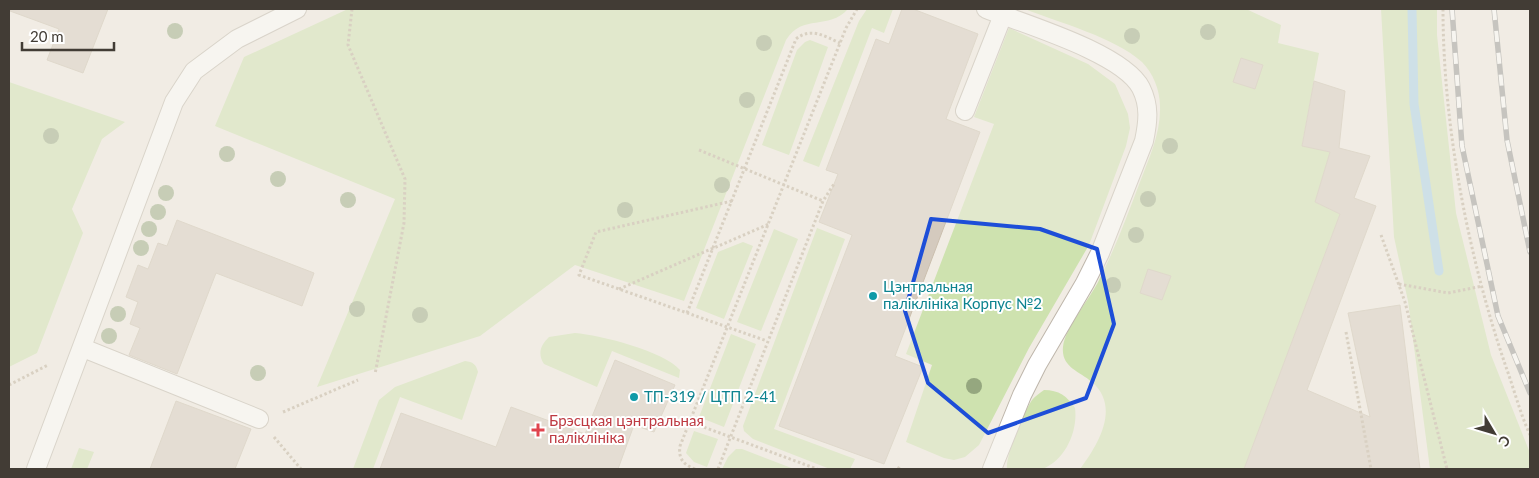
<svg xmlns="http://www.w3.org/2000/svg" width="1539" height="478" font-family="Lato,sans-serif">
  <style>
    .green { fill: #cee2af }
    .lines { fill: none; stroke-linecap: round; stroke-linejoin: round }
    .stream { stroke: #a4d1ea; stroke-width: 9 }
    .building { fill: #d4cabe; stroke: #cbbfae }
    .service-casing { stroke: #beb6ab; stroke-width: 20 }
    .path { stroke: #bcae9a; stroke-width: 3; stroke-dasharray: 2.5 2.5; stroke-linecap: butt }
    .service { stroke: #fff; stroke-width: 18 }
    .rail-casing { stroke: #939393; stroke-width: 5.5 }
    .rail { stroke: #fff; stroke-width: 4; stroke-dasharray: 11; stroke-linecap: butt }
    .tree { fill: #95a77f }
    .marked { fill: none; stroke: #1d4ed8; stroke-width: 4; stroke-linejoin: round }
    .culture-dot { fill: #0f9aa8; stroke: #fff; stroke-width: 2 }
    .health-dot { fill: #e0444e; stroke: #fff; stroke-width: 2 }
    .labels { text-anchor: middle; stroke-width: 4; stroke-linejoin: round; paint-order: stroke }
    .culture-label { font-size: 15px; fill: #0d838f; stroke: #fff; text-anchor: start }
    .health-label { font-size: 15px; fill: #be3a42; stroke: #fff; text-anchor: start }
  </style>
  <rect width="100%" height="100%" fill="#f1ece4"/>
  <path class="green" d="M348,9H848C828,31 803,13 786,40L684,301L575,265L480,336L317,387L395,199L215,126L244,57Z
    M867,9H893L884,33L872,28L819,167L803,161L859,21Z
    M1025,9H1246L1281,25L1278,43L1319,53L1302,145L1330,152L1315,202L1340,214L1244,469H1080C1098,445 1121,407 1092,382C1079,371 1061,367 1063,347C1065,327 1090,299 1099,280C1115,249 1127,216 1140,182C1149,158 1161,133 1160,106C1160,90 1153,73 1142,62C1114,37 1060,23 1025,9Z
    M1381,9H1437V35L1456,213L1491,355L1530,453V469H1430L1408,301L1394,237Z
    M1009,28L1088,64L1115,84L1128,114L1130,128L1126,146L1089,245L1029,348L979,445L965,457L954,460L944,458L906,442L932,365L906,354L994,124L974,117Z
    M810,40L828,47L789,155L762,145L797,50L805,42Z
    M9,82L125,122L102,139L72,209L83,233L37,353L9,367Z
    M817,228L845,239L774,429L855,459L850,469H830L753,439L744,431L743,426Z
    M774,229L798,239L761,331L737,322Z
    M743,242L753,246L724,319L696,308L718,252Z
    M575,333C600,335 664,351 680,370L679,378L612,351L597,387L544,364C537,353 541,345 549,337Z
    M731,334L756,344L724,427L699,417Z
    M465,361C473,362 476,364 478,372L462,420L400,397L373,469H353L379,400L395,387Z
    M1044,390C1059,390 1067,396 1075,408C1078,430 1066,460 1042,469C1033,472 1017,469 1007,469C1005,456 1024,412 1032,400C1035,396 1040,393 1044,390Z
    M694,431L718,439L707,467L694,462L686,453Z
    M79,448L94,452L87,469H71Z
    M736,449H742L794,469H722L728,457Z"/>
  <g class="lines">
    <path class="stream" d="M1412,9L1414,104L1439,271"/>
  </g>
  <path class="building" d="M11,9H108L83,73L47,60L59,29L10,11Z
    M902,9H913L978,34L946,119L980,132L895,356L923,367L884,464L779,426L852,235L819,222L838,174L826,170L876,39L889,44Z
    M1241,58L1263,65L1255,89L1233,82Z
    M1314,81L1345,91L1339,148L1370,156L1354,198L1376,206L1307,390L1370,417L1348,313L1400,305L1420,469H1244L1340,214L1315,202L1330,152L1302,146Z
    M177,220L314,273L302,306L216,273L177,374L129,355L140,328L130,324L138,302L126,297L138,265L148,269L158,243L167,246Z
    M1148,269L1171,276L1162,300L1140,293Z
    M615,360L675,385L654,432L634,425L618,469H380L401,413L496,447L511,407L585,434Z
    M176,401L251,429L235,469H150Z"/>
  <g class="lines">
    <g class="service-casing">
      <path id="service" d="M986,9C1024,24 1123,53 1141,88C1150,106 1148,122 1144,141L1100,253L1085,283L1037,365L1022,395L992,469
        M965,111L1003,15
        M83,348L259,419
        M36,469L174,102L194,71L237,39L297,9"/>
    </g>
    <path class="path" d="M352,9L348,45L405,179L404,223L375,374
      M1443,9C1443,126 1468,256 1506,367C1514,389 1520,413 1530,435
      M699,150L823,201
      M732,201L596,232L579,275L767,341
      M1381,235L1405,302L1447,469
      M1399,284L1448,293L1482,286
      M619,289L769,224
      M687,313L796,39C811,27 824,36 840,43
      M1346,332L1371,469
      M9,385L48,365
      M283,412L358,380
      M690,422L817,469
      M274,437L301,469
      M695,469C684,465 678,459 680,446L846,28L857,9
      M718,469L823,201L834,184
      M898,469L900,466"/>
    <use href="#service" class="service"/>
    <g class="rail-casing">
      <path id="rail" d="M1452,9L1462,146L1498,316L1530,393
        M1494,9L1507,140L1530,252"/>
    </g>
    <use href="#rail" class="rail"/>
  </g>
  <g class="tree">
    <circle cx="175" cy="31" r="8"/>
    <circle cx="1208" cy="32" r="8"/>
    <circle cx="1132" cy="36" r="8"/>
    <circle cx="764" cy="43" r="8"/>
    <circle cx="747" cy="100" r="8"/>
    <circle cx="51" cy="136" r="8"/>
    <circle cx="1170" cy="146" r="8"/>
    <circle cx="227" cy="154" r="8"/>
    <circle cx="278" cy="179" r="8"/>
    <circle cx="722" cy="185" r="8"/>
    <circle cx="166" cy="193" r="8"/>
    <circle cx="1148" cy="199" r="8"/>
    <circle cx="348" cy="200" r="8"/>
    <circle cx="625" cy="210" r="8"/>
    <circle cx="158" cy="212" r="8"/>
    <circle cx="149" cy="229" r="8"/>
    <circle cx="1136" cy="235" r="8"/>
    <circle cx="141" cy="248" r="8"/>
    <circle cx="1113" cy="285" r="8"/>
    <circle cx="357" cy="309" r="8"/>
    <circle cx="118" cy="314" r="8"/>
    <circle cx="420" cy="315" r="8"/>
    <circle cx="109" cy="336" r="8"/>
    <circle cx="258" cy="373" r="8"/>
    <circle cx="974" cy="386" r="8"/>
  </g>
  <path d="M0 0H1539V478H0ZM931,219L1040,229L1097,249L1114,324L1086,398L988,433L928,383L905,311Z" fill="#f1ece4" fill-opacity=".55" fill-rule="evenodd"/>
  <path class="marked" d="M931,219L1040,229L1097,249L1114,324L1086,398L988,433L928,383L905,311Z"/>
  <g class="culture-dot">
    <circle cx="873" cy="296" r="5"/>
    <circle cx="634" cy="397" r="5"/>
  </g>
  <path class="health-dot" d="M535.5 422.5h5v5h5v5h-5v5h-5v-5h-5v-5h5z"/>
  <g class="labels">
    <g class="culture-label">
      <text x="883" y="292">Цэнтральная<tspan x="883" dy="17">паліклініка Корпус №2</tspan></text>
      <text x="644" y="402">ТП-319 / ЦТП 2-41</text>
    </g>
    <g class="health-label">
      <text x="549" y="426">Брэсцкая цэнтральная<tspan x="549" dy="17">паліклініка</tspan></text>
    </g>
  </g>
  <rect width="1539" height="478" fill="none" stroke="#423c35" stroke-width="20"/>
  <g transform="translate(1494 433) rotate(128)" stroke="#ffffff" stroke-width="4" paint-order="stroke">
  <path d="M0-4L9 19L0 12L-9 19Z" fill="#423c35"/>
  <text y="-8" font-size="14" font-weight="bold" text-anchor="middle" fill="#423c35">С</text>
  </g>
  <path d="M22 42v8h92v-8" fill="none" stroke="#423c35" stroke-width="2.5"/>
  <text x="30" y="42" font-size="15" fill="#423c35" stroke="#ffffff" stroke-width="4" paint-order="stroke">20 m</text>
</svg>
